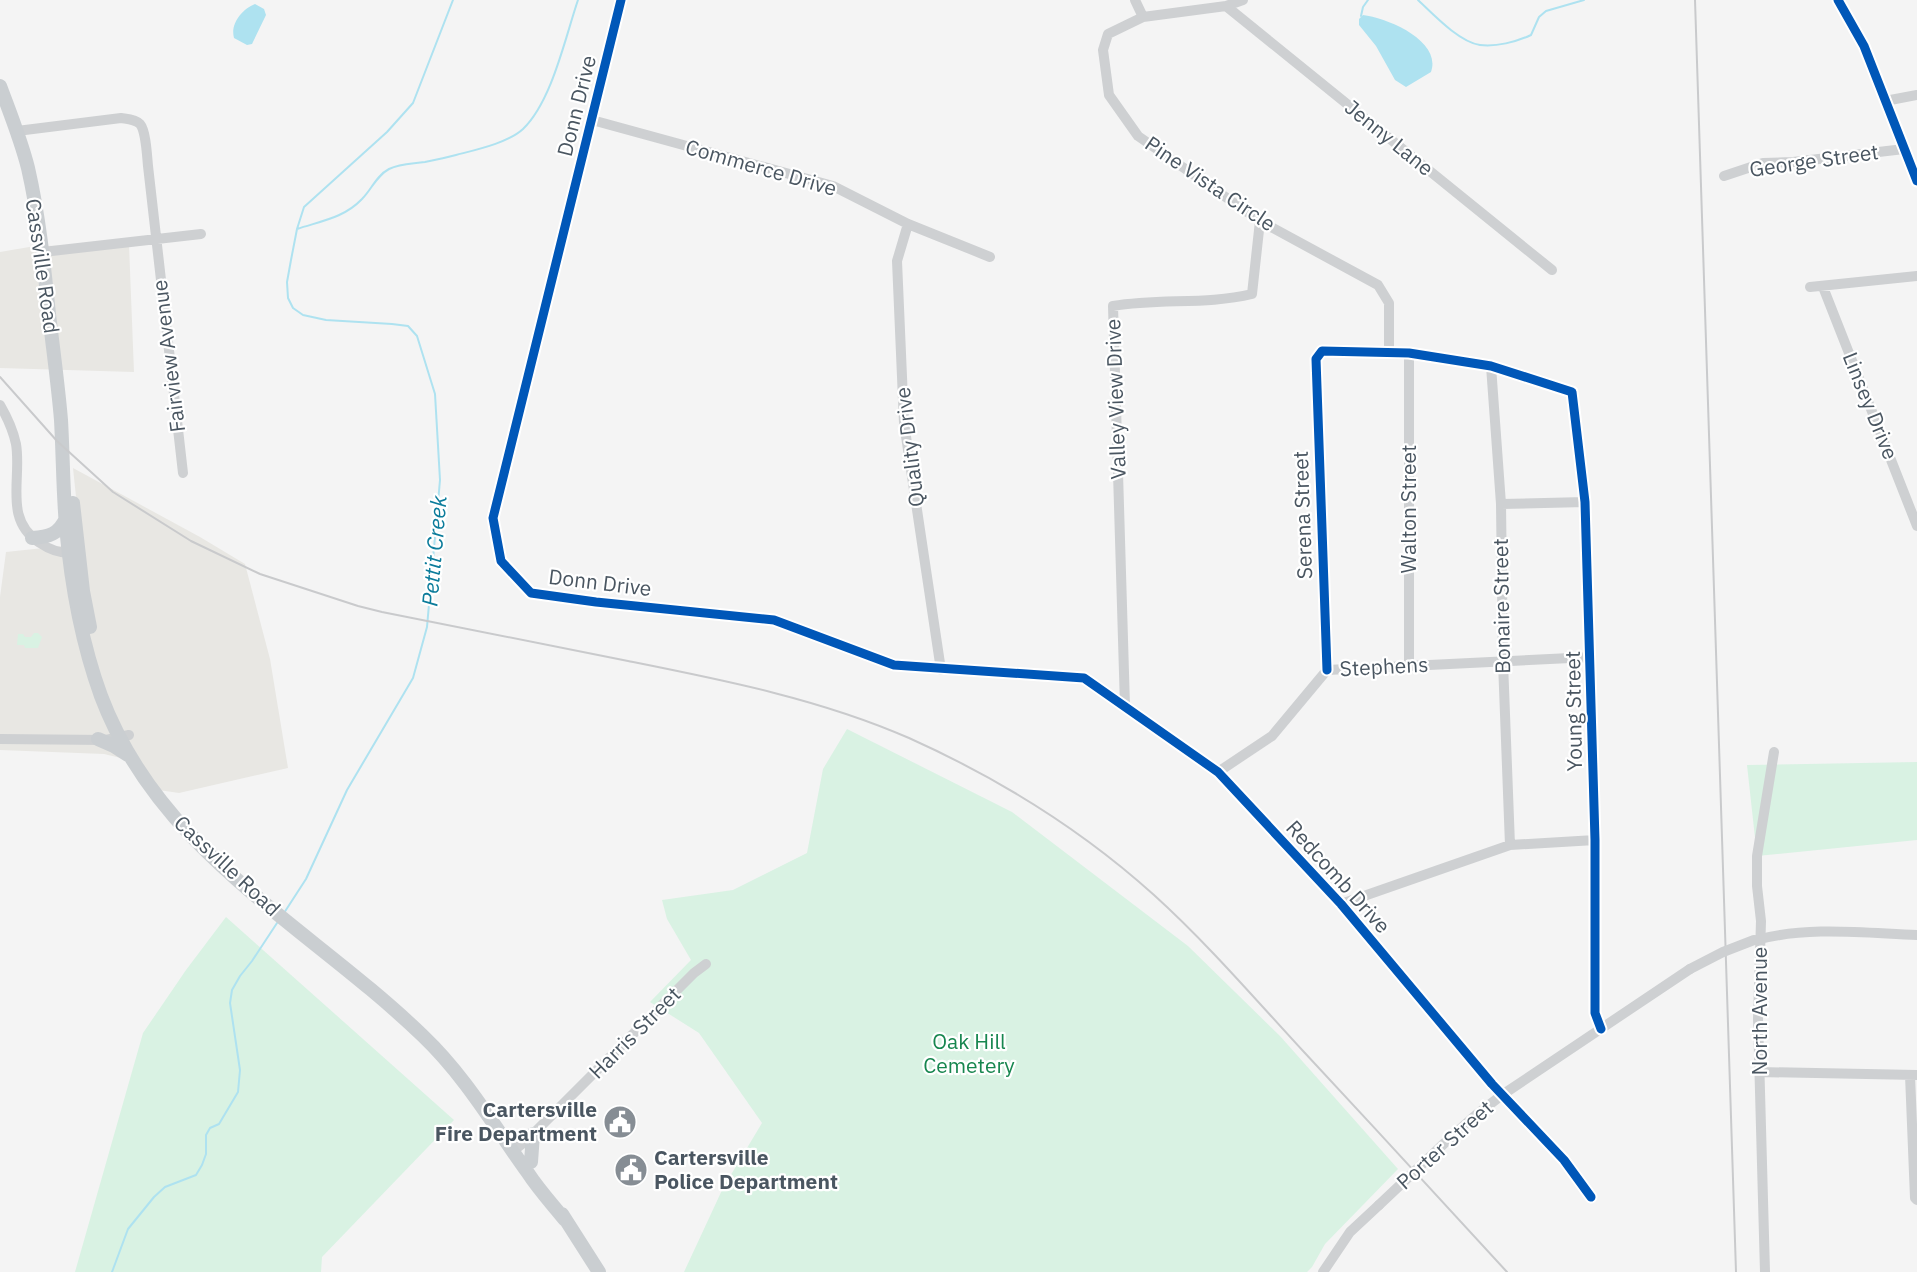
<svg xmlns="http://www.w3.org/2000/svg" width="1917" height="1272" font-family="'IBM Plex Sans',sans-serif">
  <style>
    .commercial { fill: #e8e7e3 }
    .green { fill: #d9f2e3 }
    .water { fill: #aee2f0 }
    .lines { fill: none; stroke-linecap: round; stroke-linejoin: round }
    .stream { stroke: #aee2f0; stroke-width: 2 }
    .minor { stroke: #ced0d2; stroke-width: 10 }
    .major { stroke: #caced1; stroke-width: 14 }
    .rail { stroke: #c9cacc; stroke-width: 2 }
    .minor-bridge { stroke: #ced0d2; stroke-width: 10 }
    .cycleway-casing { stroke: #fff; stroke-width: 13 }
    .cycleway { stroke: #0057b8; stroke-width: 9 }
    .labels { text-anchor: middle; stroke-width: 4.5; stroke-linejoin: round; paint-order: stroke }
    .street-label { font-size: 21px; fill: #4a5661; stroke: #fff }
    .park-label { font-size: 21px; fill: #17864f; stroke: #fff }
    .poi-label { font-size: 21px; font-weight: bold; fill: #4a5661; stroke: #fff; text-anchor: end }
    .water-label { font-size: 22px; font-style: italic; fill: #0c7c9b; stroke: #fff }
  </style>
  <rect width="100%" height="100%" fill="#f4f4f4"/>
  <path class="commercial" d="M129,245L134,372L0,368V252L35,246Z
    M73,468L200,537L245,564L270,659L288,768L179,793L145,788L125,759L104,754L0,750V597L6,552L81,544Z"/>
  <path class="green" d="M34,633H38L42,637L38,648H25L24,645H17L18,634H23L25,637H31Z
    M847,729L1012,812L1188,946L1280,1036L1398,1169L1325,1244L1312,1267L1307,1272H684L723,1188L762,1123L699,1033L650,1002L691,960L667,919L662,900L733,890L807,853L823,769Z
    M1917,762V840L1757,856L1747,765Z
    M226,917L454,1120L322,1257L321,1272H75L143,1033L186,970Z"/>
  <path class="water" d="M255,4L264,9L266,15L252,44L247,45L234,38C230,24 242,9 255,4Z
    M1363,15C1388,18 1442,41 1431,72L1406,87L1395,80L1376,46L1359,25V19Z"/>
  <g class="lines">
    <path class="stream" d="M1418,0C1433,14 1459,42 1480,45C1496,47 1516,42 1531,35L1539,17L1546,11L1584,0
      M1361,16L1363,7L1368,0
      M297,229C321,221 344,218 362,199C372,189 376,176 389,169C401,163 412,164 425,162C435,160 445,158 456,155C475,150 508,143 523,129C552,101 565,38 578,0
      M284,913L306,879L347,790L413,678L427,627L440,480L435,394L417,336L408,326L392,324L326,320L303,315L293,308L288,298L287,282L291,260L297,229L304,207L387,132L413,103L453,0
      M112,1272L128,1229L154,1197L165,1187L196,1175L202,1165L206,1154V1135L210,1128L219,1124L238,1092L240,1070L230,1003L232,990L240,976L252,961L279,920"/>
    <path class="minor" d="M621,0L493,518L501,561L531,593L596,602L774,620L894,665L1084,678L1218,772L1341,904L1492,1084L1564,1160L1591,1197
      M1135,0L1143,17
      M1243,0L1226,6L1143,17L1108,34L1103,50L1109,95L1138,136L1260,221L1378,285L1389,303V353
      M1838,0L1864,46L1917,181
      M1226,6L1552,270
      M1885,101L1917,95
      M592,120L833,186L908,224L990,257
      M17,131L121,118C127,119 135,119 140,124C146,131 147,156 148,166L183,473
      M1724,176L1763,163L1793,162L1904,149
      M908,224L897,261L904,423L941,670
      M43,252L201,234
      M1810,287L1917,276
      M1823,287L1917,526
      M1491,366L1501,504L1503,662L1510,845
      M0,405C7,417 13,430 16,444C22,479 3,520 40,543C50,550 62,554 75,553
      M1501,504L1585,502
      M1409,665V353
      M1327,670L1316,359L1322,351L1409,353L1491,366L1572,392L1585,502L1595,840V1013L1601,1029
      M1125,706L1113,306C1160,298 1206,305 1252,294L1260,221
      M0,739L106,740L129,735
      M1218,772L1272,736L1327,670L1591,657
      M1341,904L1510,845L1595,840
      M1756,940C1808,926 1864,933 1917,935
      M1759,1072L1917,1075
      M1910,1075L1915,1198L1917,1200
      M1451,1137L1476,1115L1502,1095L1690,969
      M513,1151L527,1140L694,973L706,964
      M1323,1272L1350,1232L1379,1205
      M1765,1272L1758,1019L1761,921L1757,886V856L1774,752"/>
    <path class="major" d="M0,86C10,113 21,140 28,168C39,216 44,265 49,314C53,349 58,384 61,420C63,455 63,491 66,526C71,584 81,641 101,696C160,853 309,926 423,1036C465,1076 494,1126 528,1173C539,1190 553,1205 565,1220
      M73,503L83,591L90,627
      M32,538C49,537 59,534 66,518
      M98,739L114,746L128,755
      M531,1162L533,1134
      M562,1214L599,1272"/>
    <path class="rail" d="M1695,0L1736,1272
      M0,377L57,441L113,492L191,541L260,574L358,606L382,612C464,628 546,644 628,661C723,680 820,699 909,738C998,778 1082,830 1154,895C1208,944 1255,999 1304,1052C1372,1125 1440,1199 1507,1272"/>
    <path class="minor-bridge" d="M1690,969L1723,952L1754,940
      M1379,1205L1451,1137"/>
    <g class="cycleway-casing">
      <path id="cycleway" d="M621,0L493,518L501,561L531,593L596,602L774,620L894,665L1084,678L1218,772L1341,904L1492,1084L1564,1160L1591,1197
        M1838,0L1864,46L1917,181
        M1327,670L1316,359L1322,351L1409,353L1491,366L1572,392L1585,502L1595,840V1013L1601,1029"/>
    </g>
    <use href="#cycleway" class="cycleway"/>
  </g>
  <defs>
    <g id="civic-disc" transform="scale(1.725)"><circle r="9.5" fill="#868d94" stroke="#fff"/><path d="M-.6-6.5H3V-4.5H.6V-3L4-1V1h2V6H-6V1h2V-1L-.6-3ZM-1.2 2.5V6h2.4V2.5Z" fill="#fff"/></g>
  </defs>
  <g fill-rule="evenodd">
    <use href="#civic-disc" x="620" y="1122"/>
    <use href="#civic-disc" x="631" y="1170"/>
  </g>
  <g class="labels">
    <g class="street-label">
      <text transform="translate(577 106) rotate(-76)" y="7">Donn Drive</text>
      <text transform="translate(1389 138) rotate(39)" y="7">Jenny Lane</text>
      <text transform="translate(1814 161) rotate(-8)" y="7">George Street</text>
      <text transform="translate(761 168) rotate(16)" y="7">Commerce Drive</text>
      <text transform="translate(1210 184) rotate(34)" y="7">Pine Vista Circle</text>
      <text transform="translate(42 266) rotate(82)" y="7">Cassville Road</text>
      <text transform="translate(169 356) rotate(-97)" y="7">Fairview Avenue</text>
      <text transform="translate(1116 399) rotate(-92)" y="7">Valley View Drive</text>
      <text transform="translate(1870 406) rotate(68)" y="7">Linsey Drive</text>
      <text transform="translate(910 447) rotate(-97)" y="7">Quality Drive</text>
      <text transform="translate(1409 509) rotate(-90)" y="7">Walton Street</text>
      <text transform="translate(1303 515) rotate(-92)" y="7">Serena Street</text>
      <text transform="translate(600 583) rotate(7)" y="7">Donn Drive</text>
      <text transform="translate(1502 606) rotate(-91)" y="7">Bonaire Street</text>
      <text transform="translate(1384 667) rotate(-3)" y="7">Stephens</text>
      <text transform="translate(1574 711) rotate(-91)" y="7">Young Street</text>
      <text transform="translate(227 866) rotate(43)" y="7">Cassville Road</text>
      <text transform="translate(1338 877) rotate(48)" y="7">Redcomb Drive</text>
      <text transform="translate(1760 1011) rotate(-90)" y="7">North Avenue</text>
      <text transform="translate(635 1033) rotate(-45)" y="7">Harris Street</text>
      <text transform="translate(1445 1145) rotate(-42)" y="7">Porter Street</text>
    </g>
    <g class="park-label">
      <text x="969" y="1049">Oak Hill<tspan x="969" dy="24">Cemetery</tspan></text>
    </g>
    <g class="poi-label">
      <text x="597" y="1117">Cartersville<tspan x="597" dy="24">Fire Department</tspan></text>
      <text x="654" y="1165" text-anchor="start">Cartersville<tspan x="654" dy="24">Police Department</tspan></text>
    </g>
    <g class="water-label">
      <text transform="translate(434 551) rotate(-85)" y="8">Pettit Creek</text>
    </g>
  </g>
</svg>
